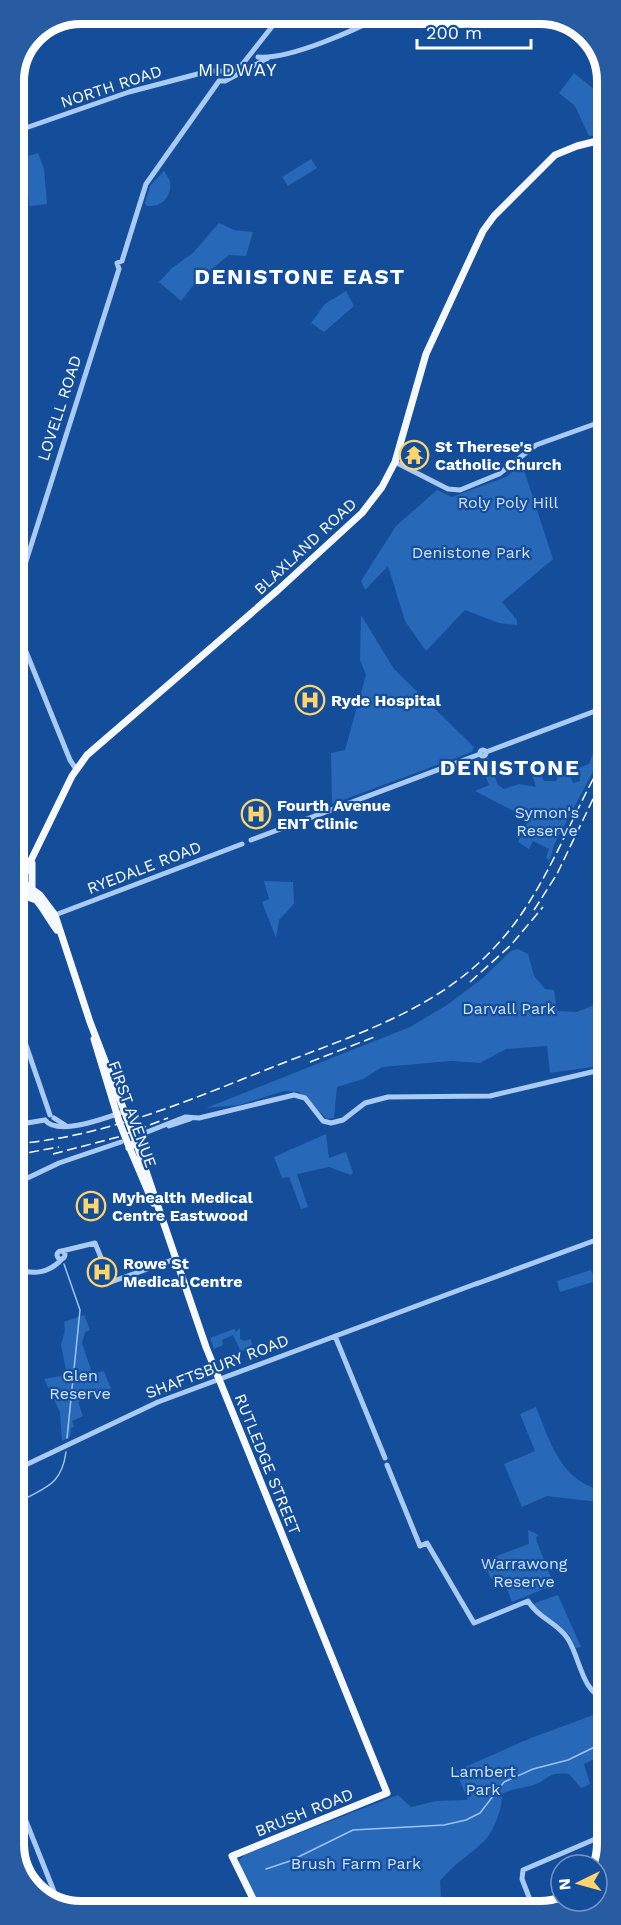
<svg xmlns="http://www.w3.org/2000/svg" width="621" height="1925" font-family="'Work Sans',sans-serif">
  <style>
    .green { fill: #2768b8 }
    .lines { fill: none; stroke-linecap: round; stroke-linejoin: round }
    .stream { stroke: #9bc5f6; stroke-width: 1.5 }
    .tertiary { stroke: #a9caf3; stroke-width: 5 }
    .primary { stroke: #f5f9ff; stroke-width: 7 }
    .rail { stroke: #fff; stroke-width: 1.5; stroke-dasharray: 10 4.5; stroke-linecap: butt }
    .primary-bridge { stroke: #f5f9ff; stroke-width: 7 }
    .labels { text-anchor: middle; stroke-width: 4.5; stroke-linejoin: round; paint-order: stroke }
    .street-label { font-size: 16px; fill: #fff; stroke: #144e9b }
    .poi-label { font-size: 16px; font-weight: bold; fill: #fff; stroke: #144e9b; text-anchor: start }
    .park-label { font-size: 16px; fill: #d1e4fd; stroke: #144e9b }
    .neighbourhood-label { font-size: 18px; letter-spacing: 1.5px; fill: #fff; stroke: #144e9b }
    .district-label { font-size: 22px; font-weight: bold; letter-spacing: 1.5px; fill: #fff; stroke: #144e9b }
    .rim { fill: none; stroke: #fff; stroke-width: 8 }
  </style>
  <rect width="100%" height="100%" fill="#144e9b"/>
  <path class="green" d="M574,73L595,90L604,134L589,136L575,106L559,93Z
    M38,153L44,169L47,204L29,206L25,157Z
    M311,159L317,168L288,186L282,177Z
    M164,171L170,181C172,197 162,207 147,206L145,203L150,186Z
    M219,223L234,230L253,232L246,256L229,255L196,282L181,301L159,282L172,268L194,252Z
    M346,291L354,306L324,332L311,323L325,304Z
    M522,464L553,559L502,602L517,620V625L499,623L465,610L426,651L405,621L388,566L365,590L361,581L396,526L437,490L452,497L506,477Z
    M361,615L394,669L474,747L472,752L332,804L331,753L345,750L366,675L360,660Z
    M600,750L604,751L554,845L550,860L546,858L549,849L533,841L529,849L518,842L529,819L475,791L489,785L480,761L488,758L498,785L504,789L519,784L536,787L531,771L539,770L544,781H556L559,775L569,774L573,783L580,781L579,768L589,764L593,753Z
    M264,881L293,882L294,904L279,920L276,938L262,902L269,899Z
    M518,949L528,954L534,976L545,989L554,990L557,1011L577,1012L606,1000L607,1061L599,1066L550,1073L547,1046L506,1049L480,1063L451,1061L382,1067L363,1079L337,1087L334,1118L327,1119L299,1092L284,1091L239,1105L206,1108L410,1027L447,1005L483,978L511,951Z
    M326,1134L329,1158L346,1152L353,1173L351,1175L329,1167L297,1174L308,1207L301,1209L289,1177L282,1178L274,1157Z
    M591,1270L596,1281L560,1292L557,1281Z
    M84,1315L90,1330L85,1332L82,1343L91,1370L95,1373L104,1371L111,1389L78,1402L83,1416L72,1421L74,1427L71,1428L70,1437L62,1441L60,1412L44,1379L67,1375L61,1345L65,1330L64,1322Z
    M240,1328V1339L244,1341L251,1339L252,1345L241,1352L233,1335L222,1340L223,1345L214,1349L210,1338L234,1329L236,1332Z
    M536,1407C552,1447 561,1482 607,1492V1503L547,1496L522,1507L504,1464L535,1451L520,1414Z
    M528,1530L539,1535L536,1537L537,1542L554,1585L512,1602L502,1576L491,1579L483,1561L529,1544Z
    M558,1595L581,1647L576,1648L570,1636L532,1604Z
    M607,1710V1753L584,1764L590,1784L581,1788L569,1774C545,1771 548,1782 530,1786C518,1789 514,1788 502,1794C503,1807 493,1834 483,1842C467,1857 455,1863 440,1881L441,1898L449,1910L265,1911L241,1871L239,1860L245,1854L398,1795L411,1807L436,1801L468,1800L456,1771L531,1738Z"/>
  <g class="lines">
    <path class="stream" d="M64,1264L80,1310L67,1438
      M15,1505C41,1487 61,1489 66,1452
      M15,1562L16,1546
      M266,1869L290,1861L353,1830L444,1825L466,1820L480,1813L504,1782L533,1769L568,1760L607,1741"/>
    <path class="tertiary" d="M258,57C290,60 357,29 386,14
      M219,81H225L268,58
      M14,132L129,92L209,71H231L241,66L282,14
      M119,269L117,263L122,261L146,184L219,81
      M395,462L448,489L460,490L499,474L536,445L606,420
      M14,599L119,269
      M14,622L70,760L76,769
      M480 753a3 3 0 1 1 6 0a3 3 0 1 1-6 0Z
      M486,752L606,707
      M251,840L480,754
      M55,915L242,844
      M15,1013L50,1115
      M54,1118L65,1125
      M45,1120C57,1136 103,1119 120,1113
      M15,1125L45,1120
      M169,1126L190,1119
      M137,1136L185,1117L199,1118L294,1095L305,1098L323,1121L331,1123L343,1120L365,1103L388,1097L490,1096L596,1071L607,1066
      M15,1184L59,1163L121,1142
      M62,1251L95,1243L111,1282L175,1259
      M57 1255a4 4 0 1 1 8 0a4 4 0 1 1-8 0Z
      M15,1270C35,1274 48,1274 62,1259
      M476,1284L607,1236
      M335,1336L385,1458
      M387,1465L420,1546L427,1543L474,1623L528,1601C538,1618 558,1623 568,1639C581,1660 581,1692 607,1700
      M15,1470L158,1402L478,1283
      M16,1796L59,1904
      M522,1909L532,1905L522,1879L523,1870L607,1834"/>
    <path class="primary" d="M21,881L40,895L55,915L90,1022L127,1118
      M18,886C39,896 44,913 57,930
      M32,887V863
      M15,893L72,776L87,755L278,590L362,513L382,487L395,462L426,354L483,231L494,216L555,155L577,146L605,139
      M15,896H25L36,900
      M94,1039L119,1121
      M128,1144L153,1203
      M129,1148L136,1142L206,1347L387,1793L232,1856L259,1911"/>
    <path class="rail" d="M534,910L557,874L606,772
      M470,982L511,945L543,907
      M310,1062L377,1036
      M15,1144C109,1136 192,1099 278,1065C354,1035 434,1011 492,950C545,896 568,820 606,756
      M53,1154L118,1137L168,1118
      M15,1155L59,1147"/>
    <path class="primary-bridge" d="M127,1118L136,1142
      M119,1121L128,1144"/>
  </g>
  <defs>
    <g id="temple-ring" transform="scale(1.5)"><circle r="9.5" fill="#144e9b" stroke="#ffd56b" stroke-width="1.5"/><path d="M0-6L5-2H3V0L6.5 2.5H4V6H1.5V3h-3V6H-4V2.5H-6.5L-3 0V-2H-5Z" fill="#ffd56b"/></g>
    <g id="hospital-ring" transform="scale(1.5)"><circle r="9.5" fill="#144e9b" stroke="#ffd56b" stroke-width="1.5"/><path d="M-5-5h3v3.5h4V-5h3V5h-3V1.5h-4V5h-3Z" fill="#ffd56b"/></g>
  </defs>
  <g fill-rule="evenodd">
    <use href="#temple-ring" x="414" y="455"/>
    <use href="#hospital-ring" x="310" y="700"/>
    <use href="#hospital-ring" x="256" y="814"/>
    <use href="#hospital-ring" x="91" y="1206"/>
    <use href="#hospital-ring" x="102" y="1272"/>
  </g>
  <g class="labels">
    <g class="street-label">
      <text transform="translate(111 86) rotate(-18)" y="6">NORTH ROAD</text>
      <text transform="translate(59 408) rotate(-72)" y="6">LOVELL ROAD</text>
      <text transform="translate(305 546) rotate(-43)" y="6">BLAXLAND ROAD</text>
      <text transform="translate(144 867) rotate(-21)" y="6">RYEDALE ROAD</text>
      <text transform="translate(133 1114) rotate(70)" y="6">FIRST AVENUE</text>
      <text transform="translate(217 1366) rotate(-21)" y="6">SHAFTSBURY ROAD</text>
      <text transform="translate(268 1464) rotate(68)" y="6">RUTLEDGE STREET</text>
      <text transform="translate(304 1812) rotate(-22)" y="6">BRUSH ROAD</text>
    </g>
    <g class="poi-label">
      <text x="435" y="452">St Therese's<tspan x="435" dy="18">Catholic Church</tspan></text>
      <text x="331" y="706">Ryde Hospital</text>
      <text x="277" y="811">Fourth Avenue<tspan x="277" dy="18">ENT Clinic</tspan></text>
      <text x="112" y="1203">Myhealth Medical<tspan x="112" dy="18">Centre Eastwood</tspan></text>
      <text x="123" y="1269">Rowe St<tspan x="123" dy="18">Medical Centre</tspan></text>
    </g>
    <g class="park-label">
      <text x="508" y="508">Roly Poly Hill</text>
      <text x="471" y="558">Denistone Park</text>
      <text x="547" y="818">Symon's<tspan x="547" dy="18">Reserve</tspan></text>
      <text x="509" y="1014">Darvall Park</text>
      <text x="80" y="1381">Glen<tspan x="80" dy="18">Reserve</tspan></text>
      <text x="524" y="1569">Warrawong<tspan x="524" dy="18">Reserve</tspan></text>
      <text x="483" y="1777">Lambert<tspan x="483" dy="18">Park</tspan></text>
      <text x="356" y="1869">Brush Farm Park</text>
    </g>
    <g class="neighbourhood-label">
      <text x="238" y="76">MIDWAY</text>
    </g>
    <g class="district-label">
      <text x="300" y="284">DENISTONE EAST</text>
      <text x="510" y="775">DENISTONE</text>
    </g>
  </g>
  <path d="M0 0H621V1925H0ZM81 24H540A57 57 0 0 1 597 81V1844A57 57 0 0 1 540 1901H81A57 57 0 0 1 24 1844V81A57 57 0 0 1 81 24Z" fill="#275ca3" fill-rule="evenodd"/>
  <path class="rim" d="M81 24H540A57 57 0 0 1 597 81V1844A57 57 0 0 1 540 1901H81A57 57 0 0 1 24 1844V81A57 57 0 0 1 81 24Z"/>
  <g transform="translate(579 1883) rotate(265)"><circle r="28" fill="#144e9b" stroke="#7295c3" stroke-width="1.5"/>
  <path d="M0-4.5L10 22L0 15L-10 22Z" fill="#ffd56b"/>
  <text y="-9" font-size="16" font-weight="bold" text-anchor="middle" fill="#ffffff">N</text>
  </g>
  <path d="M417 39v9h114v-9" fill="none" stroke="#ffffff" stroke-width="3"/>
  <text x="426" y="39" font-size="18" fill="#ffffff" stroke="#144e9b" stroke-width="4.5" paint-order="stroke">200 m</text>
</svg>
